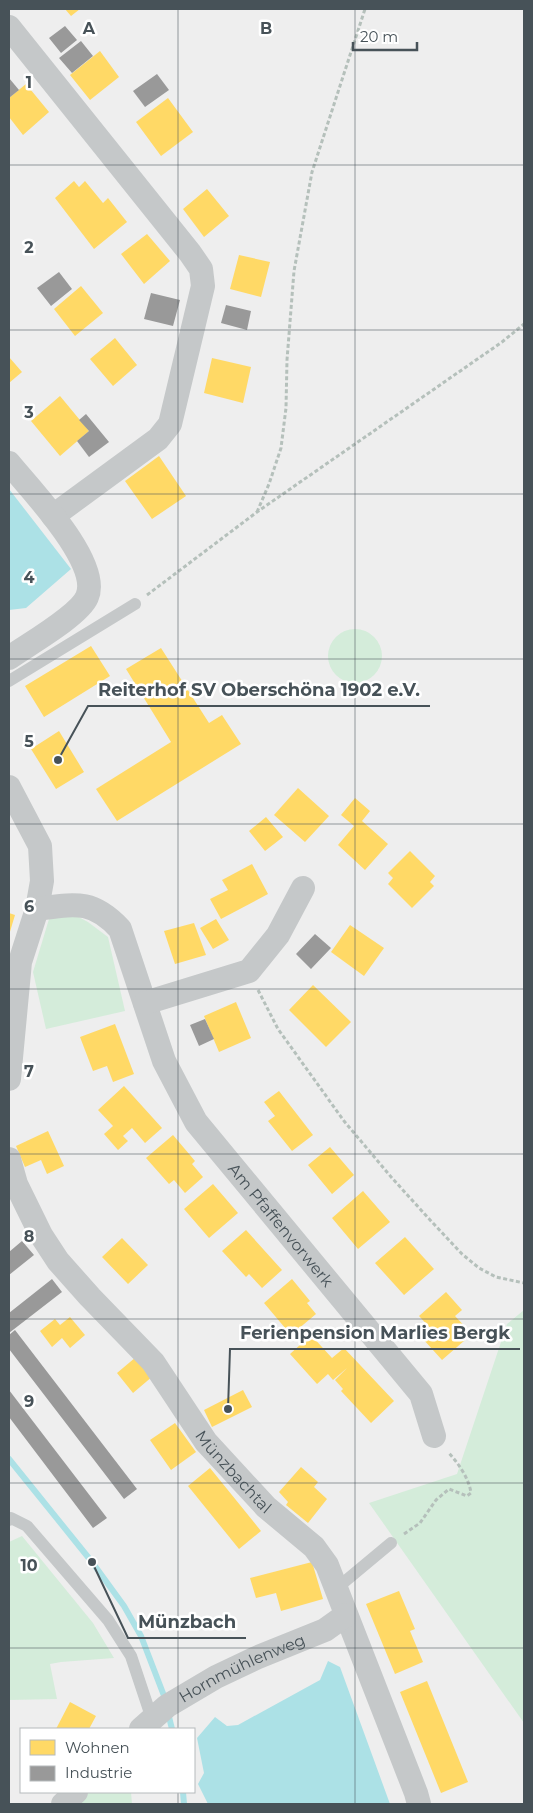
<svg xmlns="http://www.w3.org/2000/svg" width="533" height="1813" font-family="Montserrat,sans-serif">
  <style>
    .green { fill: #d4ecda }
    .water { fill: #ace1e6 }
    .homes { fill: #ffd966 }
    .industry { fill: #999 }
    .lines { fill: none; stroke-linecap: round; stroke-linejoin: round }
    .stream { stroke: #ace1e6; stroke-width: 6 }
    .path { stroke: #b5c0bb; stroke-width: 3; stroke-dasharray: 4 2.5; stroke-linecap: butt }
    .lane { stroke: #c5c8c9; stroke-width: 12 }
    .street { stroke: #c5c8c9; stroke-width: 24 }
    .grid { fill: none; stroke: #475258; stroke-width: 1; stroke-opacity: 0.55 }
    .labels { text-anchor: middle; stroke-width: 5; stroke-linejoin: round; paint-order: stroke }
    .street-label { font-size: 16px; fill: #475258; stroke: #fff }
    .grid-label { font-size: 16px; text-anchor: middle; font-weight: bold; fill: #475258; stroke: #fff; stroke-width: 5; stroke-linejoin: round; paint-order: stroke }
    .leader { fill: none; stroke: #475258; stroke-width: 2 }
    .callout-dot { fill: #475258; stroke: #fff; stroke-width: 2 }
    .callout-label { font-size: 18px; text-anchor: middle; font-weight: bold; fill: #475258; stroke: #fff; stroke-width: 5; stroke-linejoin: round; paint-order: stroke }
  </style>
  <rect width="100%" height="100%" fill="#eee"/>
  <path class="green" d="M328 656a27 27 0 1 1 54 0a27 27 0 1 1-54 0Z
    M75,915L88,922L108,937L125,1011L46,1029L33,972L49,919Z
    M524,1310V1723L369,1503L457,1474L507,1324Z
    M22,1536L93,1623L114,1658L61,1662L50,1664L57,1699L9,1700V1542Z
    M89,1792H131L132,1804H74Z"/>
  <path class="water" d="M9,489L71,569L26,608L9,610Z
    M328,1661L340,1667L390,1804H208L198,1784L204,1773L197,1738L215,1717L227,1726L238,1725L320,1680Z"/>
  <path class="homes" d="M65,9H80L71,16Z
    M100,51L119,77L90,100L70,75Z
    M26,84L49,112L23,135L9,117V98Z
    M168,98L193,132L161,156L136,122Z
    M74,181L79,187L85,181L103,203L108,198L127,222L94,249L55,198Z
    M207,189L229,216L204,237L183,209Z
    M147,234L170,261L144,284L121,254Z
    M239,255L270,262L261,297L230,289Z
    M81,286L103,313L75,336L54,309Z
    M115,338L137,365L113,386L90,359Z
    M9,357L22,372L9,383Z
    M212,358L251,367L243,403L204,393Z
    M60,396L89,431L60,456L31,421Z
    M159,456L186,496L152,519L125,481Z
    M91,646L110,676L44,717L25,686Z
    M161,648L209,723L222,715L241,744L117,821L96,789L171,742L126,669Z
    M59,731L84,772L56,789L31,749Z
    M298,788L329,816L305,842L274,815Z
    M355,798L370,811L362,821L388,844L365,870L338,845L354,826L341,815Z
    M266,817L283,837L265,851L249,831Z
    M410,851L435,876L430,882L434,886L412,908L388,884L393,878L388,873Z
    M252,864L268,894L221,919L210,899L228,890L222,880Z
    M9,913L15,915L9,935Z
    M216,919L229,940L213,949L200,928Z
    M194,923L206,955L175,964L164,931Z
    M350,925L384,948L364,976L331,952Z
    M313,985L351,1022L326,1047L289,1010Z
    M236,1002L251,1038L219,1052L204,1016Z
    M115,1024L134,1074L113,1082L107,1066L93,1071L80,1037Z
    M124,1086L162,1128L145,1143L132,1128L123,1136L128,1141L118,1150L104,1134L113,1126L98,1110Z
    M279,1091L313,1135L292,1151L268,1121L275,1116L264,1102Z
    M48,1131L64,1166L47,1174L41,1160L25,1167L16,1146Z
    M173,1135L195,1161L192,1164L203,1177L185,1193L174,1180L169,1184L146,1158Z
    M330,1147L354,1175L332,1194L308,1165Z
    M213,1184L238,1213L209,1238L184,1209Z
    M363,1191L390,1222L358,1249L332,1218Z
    M246,1230L282,1270L262,1288L249,1274L246,1277L222,1251Z
    M405,1237L434,1269L404,1295L375,1263Z
    M122,1238L148,1265L128,1284L102,1257Z
    M292,1279L310,1301L307,1303L316,1314L291,1335L264,1303Z
    M446,1292L462,1310L455,1316L472,1334L442,1360L423,1339L432,1330L419,1316Z
    M70,1317L85,1335L70,1348L62,1338L52,1347L40,1331L55,1319L60,1325Z
    M311,1335L332,1358L344,1348L394,1401L371,1423L341,1391L343,1389L335,1380L347,1368L333,1380L328,1374L317,1384L290,1354Z
    M136,1357L153,1376L133,1393L117,1373Z
    M243,1390L252,1407L212,1427L204,1410Z
    M175,1423L196,1452L171,1470L150,1440Z
    M301,1467L318,1482L314,1487L327,1499L308,1523L286,1505L288,1502L279,1492Z
    M210,1468L261,1531L239,1549L188,1486Z
    M312,1562L323,1599L281,1611L276,1593L256,1598L250,1578Z
    M399,1591L415,1629L410,1631L423,1662L395,1674L366,1604Z
    M427,1681L468,1782L441,1793L400,1692Z
    M70,1702L96,1716L89,1729H56Z"/>
  <path class="industry" d="M65,26L77,40L61,53L49,38Z
    M81,41L93,56L72,73L59,58Z
    M157,74L169,90L145,107L133,91Z
    M9,78L19,90L9,98Z
    M59,272L72,289L51,306L37,288Z
    M151,293L180,300L173,326L144,319Z
    M226,305L251,311L247,330L221,323Z
    M86,414L109,442L89,457L77,441L89,431L79,420Z
    M315,934L331,948L311,969L296,954Z
    M205,1019L214,1039L199,1046L190,1025Z
    M22,1241L34,1255L9,1275V1252Z
    M52,1279L62,1292L9,1333V1313Z
    M15,1330L137,1489L124,1499L9,1349V1335Z
    M9,1390L107,1518L93,1528L9,1417Z"/>
  <g class="lines">
    <path class="stream" d="M9,1459L92,1562L124,1606L141,1636L166,1701
      M168,1713L172,1729
      M183,1792L184,1804"/>
    <path class="path" d="M257,512L269,484L281,448L286,408L287,360L294,271L312,172L365,9
      M147,595L257,512L502,342L524,324
      M258,990L278,1029L344,1121L392,1178L431,1221L462,1254L479,1268L496,1277L524,1283
      M404,1534L420,1523L436,1500L449,1489L467,1496L471,1493C469,1478 458,1463 448,1452"/>
    <path class="lane" d="M9,681L135,604
      M9,1520L11,1518L27,1526L108,1620L131,1656L152,1719
      M337,1588L391,1543"/>
    <g class="street">
      <path d="M9,27L190,253L201,269L203,286L170,424L158,439L53,516"/>
      <path d="M9,463C30,489 102,563 87,597C79,616 27,645 9,658"/>
      <path d="M9,787L40,846L42,881L37,909L20,962L9,1079"/>
      <path id="s1" d="M37,909C75,904 92,899 120,929L164,1061L196,1122L421,1394L434,1436"/>
      <path d="M145,1003L249,971L278,935L303,888"/>
      <path id="s2" d="M9,1159L16,1184L41,1235L58,1261L90,1297L153,1362L206,1442L266,1507L314,1547L327,1565L416,1793L419,1804"/>
      <path id="s3" d="M141,1729L167,1706L216,1677L256,1658L325,1630L346,1615"/>
      <path d="M63,1804L76,1792"/>
    </g>
  </g>
  <path class="grid" d="M178,9V1729M355,9V1804M9,165H524M9,330H524M9,494H524M9,659H524M9,824H524M9,989H524M9,1154H524M9,1319H524M9,1483H524M9,1648H524M178,1792V1804"/>
  <g class="labels">
    <g class="street-label">
      <text dy="6" stroke="none"><textPath href="#s1" startOffset="432">Am Pfaffenvorwerk</textPath></text>
      <text dy="6" stroke="none"><textPath href="#s2" startOffset="389">Münzbachtal</textPath></text>
      <text dy="6" stroke="none"><textPath href="#s3" startOffset="119">Hornmühlenweg</textPath></text>
    </g>
  </g>
  <g class="grid-label">
    <text x="89" y="34">A</text>
    <text x="266" y="34">B</text>
    <text x="29" y="88">1</text>
    <text x="29" y="253">2</text>
    <text x="29" y="418">3</text>
    <text x="29" y="583">4</text>
    <text x="29" y="747">5</text>
    <text x="29" y="912">6</text>
    <text x="29" y="1077">7</text>
    <text x="29" y="1242">8</text>
    <text x="29" y="1407">9</text>
    <text x="29" y="1571">10</text>
  </g>
  <path class="leader" d="M58 760L88 706H430M228 1409L230 1349H520M92 1562L128 1638H246"/>
  <g class="callout-dot">
    <circle cx="58" cy="760" r="5"/>
    <circle cx="228" cy="1409" r="5"/>
    <circle cx="92" cy="1562" r="5"/>
  </g>
  <g class="callout-label">
    <text x="259" y="696">Reiterhof SV Oberschöna 1902 e.V.</text>
    <text x="375" y="1339">Ferienpension Marlies Bergk</text>
    <text x="187" y="1628">Münzbach</text>
  </g>
  <rect width="533" height="1813" fill="none" stroke="#475258" stroke-width="20"/>
  <rect x="20" y="1728" width="175" height="65" fill="#ffffff" stroke="#b5babc"/>
  <rect x="30" y="1740" width="25" height="15" fill="#ffd966" stroke="#b5babc"/>
  <text x="65" y="1753" font-size="15" fill="#475258">Wohnen</text>
  <rect x="30" y="1766" width="25" height="15" fill="#999999" stroke="#b5babc"/>
  <text x="65" y="1778" font-size="15" fill="#475258">Industrie</text>
  <path d="M353 42v8h64v-8" fill="none" stroke="#475258" stroke-width="2.5"/>
  <text x="360" y="42" font-size="15" fill="#475258" stroke="#ffffff" stroke-width="4" paint-order="stroke">20 m</text>
</svg>
